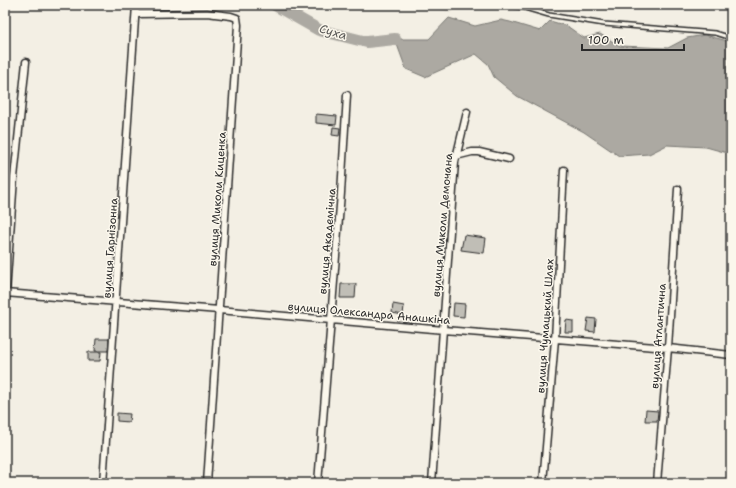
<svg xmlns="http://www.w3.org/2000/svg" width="736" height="488" font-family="'Shantell Sans',sans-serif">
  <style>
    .built { fill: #e4e0d6 }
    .water { fill: #aca9a2; stroke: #787772 }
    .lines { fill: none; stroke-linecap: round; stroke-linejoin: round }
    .river { stroke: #aca9a2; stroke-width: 12 }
    .building { fill: #c0beb6; stroke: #2b2b2b }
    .lane-casing { stroke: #2b2b2b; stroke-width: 6 }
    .street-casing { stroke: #2b2b2b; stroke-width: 9 }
    .lane { stroke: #fbf7ec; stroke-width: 3 }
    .street { stroke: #fbf7ec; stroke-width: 6 }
    .labels { text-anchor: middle; stroke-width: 3; stroke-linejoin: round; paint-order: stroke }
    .street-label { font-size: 11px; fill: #2b2b2b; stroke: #fbf7ec }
    .water-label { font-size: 12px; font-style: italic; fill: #585755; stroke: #fbf7ec }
  </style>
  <rect width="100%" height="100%" fill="#f3efe4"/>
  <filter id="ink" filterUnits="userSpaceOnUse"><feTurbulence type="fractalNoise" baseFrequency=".025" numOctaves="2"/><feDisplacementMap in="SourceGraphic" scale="8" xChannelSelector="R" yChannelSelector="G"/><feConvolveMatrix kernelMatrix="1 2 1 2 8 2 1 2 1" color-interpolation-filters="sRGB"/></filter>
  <g filter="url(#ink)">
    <path class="built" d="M432,5H460L450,13Z"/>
    <path class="water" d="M449,18L475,26L501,20L510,22L540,31L550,21L567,26L584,38L600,34L620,46L668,48L687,38L705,35L731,42V154L706,147L667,145L649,154L619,156L584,132L517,96L494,77L488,64L476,54L425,77L406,69L395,39H429Z"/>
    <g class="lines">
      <path class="river" d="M275,5L319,30L367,42L395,39"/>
    </g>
    <path class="building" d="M316,114L337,116L336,125L316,123Z
      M333,127L340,128L339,136L332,135Z
      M464,235L486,238L484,253L461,250Z
      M341,284H356L355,298H340Z
      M454,303L465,304L464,317L453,316Z
      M393,304L404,306L403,315L392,313Z
      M588,318L596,319L595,332L586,331Z
      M566,320L573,321V332H565Z
      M96,339H109L108,351H95Z
      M88,352H101L100,361H88Z
      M646,410L658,411L657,421H645Z
      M117,413L130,414L129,422L117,421Z"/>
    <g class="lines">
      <g class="lane-casing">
        <path id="lane" d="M509,5L525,8L549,15L604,24L715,33L731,38"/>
      </g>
      <g class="street-casing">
        <path id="street" d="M136,14L207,13L231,16L237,18L238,25L207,483
          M456,156L472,152H479L509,159
          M5,293L219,310L444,330L668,348L731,355
          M5,307L14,178L26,62
          M103,483L136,5
          M318,483L341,193L347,95
          M432,483L455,162L467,112
          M543,483L555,339L564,170
          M657,483L668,348L678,189"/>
      </g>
      <use href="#lane" class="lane"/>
      <use href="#street" class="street"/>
    </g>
  </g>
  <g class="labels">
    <g class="street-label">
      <text transform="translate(217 199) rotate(-86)" y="4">вулиця Миколи Киценка</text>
      <text transform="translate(442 225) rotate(-85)" y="4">вулиця Миколи Демочана</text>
      <text transform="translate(327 241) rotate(-85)" y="4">вулиця Академічна</text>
      <text transform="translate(110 248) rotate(-86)" y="4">вулиця Гарнізонна</text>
      <text transform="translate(369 313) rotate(5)" y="4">вулиця Олександра Анашкіна</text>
      <text transform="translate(545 326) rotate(-86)" y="4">вулиця Чумацький Шлях</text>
      <text transform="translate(658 336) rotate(-86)" y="4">вулиця Атлантична</text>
    </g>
    <g class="water-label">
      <text transform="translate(333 32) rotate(16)" y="4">Суха</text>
    </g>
  </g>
  <rect width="736" height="488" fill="none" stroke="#fbf7ec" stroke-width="20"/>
  <rect x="10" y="10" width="716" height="468" fill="none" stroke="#2b2b2b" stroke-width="1.5" filter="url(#ink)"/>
  <path d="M582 44v6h102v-6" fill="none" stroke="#2b2b2b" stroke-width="2"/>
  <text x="588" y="44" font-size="12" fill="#2b2b2b" stroke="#fbf7ec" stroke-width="3" paint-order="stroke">100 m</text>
</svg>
